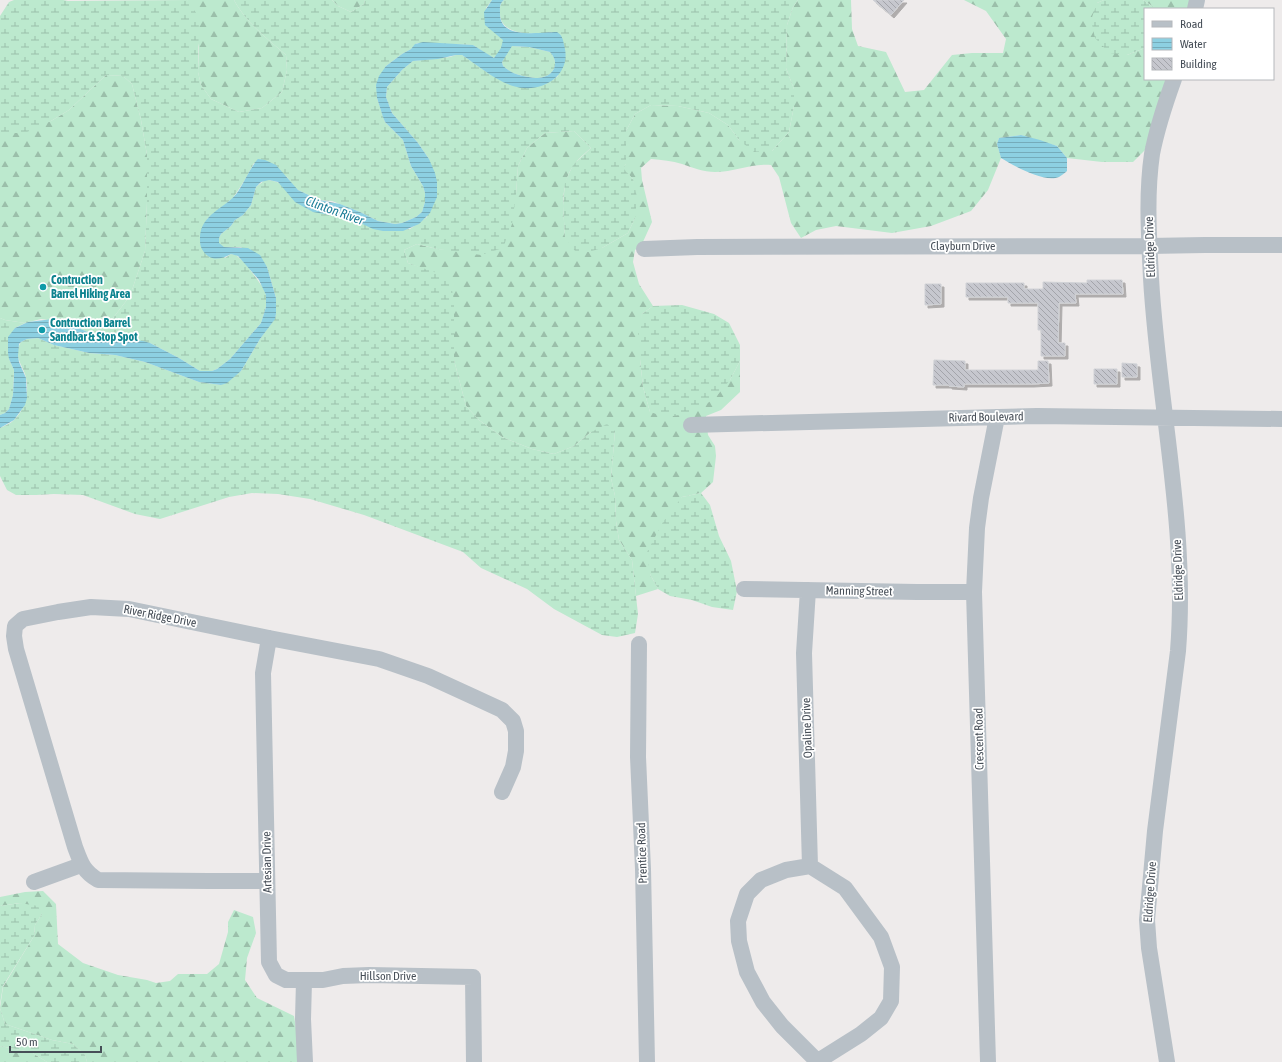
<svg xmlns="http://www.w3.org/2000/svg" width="1282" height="1062" font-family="'Asap Condensed',sans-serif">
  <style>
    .forest { fill: url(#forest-firs) }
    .wetland { fill: url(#wetland-marsh) }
    .water { fill: url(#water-rules); fill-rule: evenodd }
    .building { fill: url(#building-back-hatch); stroke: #d0d2d6; filter: url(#shadow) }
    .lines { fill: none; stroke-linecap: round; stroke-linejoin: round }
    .minor { stroke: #b8c0c7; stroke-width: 16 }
    .culture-dot { fill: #0f9aa8; stroke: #fff; stroke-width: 1.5 }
    .labels { text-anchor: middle; stroke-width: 3.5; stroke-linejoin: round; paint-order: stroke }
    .street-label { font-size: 12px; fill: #464e57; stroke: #fff }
    .culture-label { font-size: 12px; font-weight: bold; fill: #0d838f; stroke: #fff; text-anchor: start }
    .water-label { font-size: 13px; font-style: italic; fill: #197c96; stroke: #fff }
  </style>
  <defs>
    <pattern id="forest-firs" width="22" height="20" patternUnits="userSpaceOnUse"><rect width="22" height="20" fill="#bce9ce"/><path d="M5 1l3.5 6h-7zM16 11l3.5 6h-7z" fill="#9bbfaa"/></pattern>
    <pattern id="wetland-marsh" width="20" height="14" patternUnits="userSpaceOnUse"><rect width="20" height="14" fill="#bce9ce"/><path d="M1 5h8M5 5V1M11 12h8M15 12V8" fill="none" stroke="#9bbfaa"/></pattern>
    <pattern id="water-rules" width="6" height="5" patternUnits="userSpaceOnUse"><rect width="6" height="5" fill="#8dd0e2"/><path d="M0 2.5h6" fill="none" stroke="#75abba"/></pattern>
    <pattern id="building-back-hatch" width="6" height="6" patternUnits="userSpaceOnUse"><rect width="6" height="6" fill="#c6c7ce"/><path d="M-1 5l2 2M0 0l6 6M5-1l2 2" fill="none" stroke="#a3a4aa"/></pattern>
    <filter id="shadow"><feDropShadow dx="3" dy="3" stdDeviation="0" flood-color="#0004"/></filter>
  </defs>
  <rect width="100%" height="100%" fill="#eeebeb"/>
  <path class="forest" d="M187,0H234C247,24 266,37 286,55L287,70L282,92L262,108L239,112L211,99L201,85L198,72L199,47Z
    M332,0H365L364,4L351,12L338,6Z
    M798,0H851L852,29L858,46L886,52L905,92L924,90L952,55L972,53H1003L1006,39L986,11L964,0H1104L1097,3L1127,55L1145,48V79H1168L1147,148L1133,162H1102L1067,158L1057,146L1021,135L999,138L997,144L1001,158L988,190L971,211L931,226L892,233L836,226L816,230L801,238L791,223L779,177L771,165C752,163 735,172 715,172C703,172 694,168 682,164C672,161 662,160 651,159L641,168L642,180L652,222L642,244L635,250L633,262L639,284L653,306L642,314L640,359L643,387L650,412L730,380L740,361V392L721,410L706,416L708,435L715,446L716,456L713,482L701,493L682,497L650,574L658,589L636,596L632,560L619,540L616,521L615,496L611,478L615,431L591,432L574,446L554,454L532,449L502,437L479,420L466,406L454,360V327L426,270L408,263L404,250L417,244L437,249L452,250L516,194L518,166L527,148L545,133L574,131L591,148C585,153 578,159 573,166C559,187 564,213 565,237L602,248L628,233L635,218L633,179L622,168L626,164V131L635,114L651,105L678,106L709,113L728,125L739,140L772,151L789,132L794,106V89L786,68L787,25L793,7Z
    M1143,0H1190L1189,9H1152V6Z
    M106,75L123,76L132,84L141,120L147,155V202L145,251L130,296L113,318L92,334L65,322L41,319L25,323L5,320L0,318V133L51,121L69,110Z
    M43,891L56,904L58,944L83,963L118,975L147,980L156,983L170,981L178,974H207L219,964L228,932V922L234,910L253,917L256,933L247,958L245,980L257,998L294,1016L297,1034V1062H87L85,1055L73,1044L52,1040L5,1024L0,1008L3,987L34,936L35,925L42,914L20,903L0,906V897L25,892Z
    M0,1046L31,1052L47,1062H0Z"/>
  <path class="wetland" d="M14,0H63L68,1L187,0L199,17L198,72L201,85L211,99L239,112L262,108L282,92L287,70L286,55C266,37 247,24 234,0H332L338,6L351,12L364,4L365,0H492L486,8L512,46L529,47L550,52C561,64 553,77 538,78C532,78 522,76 516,74C511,73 507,69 503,66L502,62L507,52L493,58L473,45L417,43L411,49L402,54L386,66L377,98L385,122L403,140L411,166L423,186L425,193V202L422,212L416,217L402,223L395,224L378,221L360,212L332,201L319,200L298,190L294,187L287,177L254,163L246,178L237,192L232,199L208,218L201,231L225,258L231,254L236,255L246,264L264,289L266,295V307L261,323L230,359L217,369L212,371H200L179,358L150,343L120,340L92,334L113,318L130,296L145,251L147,202V155L141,120L132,84L123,76L106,75L69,110L51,121L25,133H0V16L9,2Z
    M504,0H798L793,7L787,25L786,68L794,89V106L789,132L772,151L754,152L739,140L728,125L709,113L678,106L651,105L635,114L626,131V164L623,168L633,179L637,197L635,218L628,233L602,248L589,252L575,251L565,237L563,206L565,182L573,165L591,148L574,131L545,133L527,148L518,166L516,194L512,224L503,248L481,255L437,249L417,244L404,250L408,263L446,276L451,284L454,301V360L466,406L479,420L502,437L532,449L554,454L574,446L591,432L607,424L615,431L611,478L615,496L616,521L619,540L632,560L638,614L635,633L617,637L602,635L554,609L527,589L481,568L463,552L364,515L310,499L278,494L252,493L229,497L160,519L135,514L83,495L54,494L36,495H16L7,490L0,476V428C4,426 10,424 14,420C26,409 30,390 25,374C21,363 13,354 21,342L27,339L38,338L54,345L89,353L115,355L145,362L199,382L221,385L241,371L260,339L275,318L276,314V298L267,267L241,247H224L219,245V238L221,234L231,226L235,220L243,215L251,205L256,187L265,180H269L277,182L336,216L352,219L393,231L410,229L427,217L429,159L418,143L392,113L386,97L387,87L402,70L413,61L450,57L456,55H462C493,75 521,104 558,76L552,32C537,35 500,36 500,14C500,8 499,4 504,0Z
    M1104,0H1143L1152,6V9H1145V48L1127,55L1109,53L1095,38L1091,20L1097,3Z
    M682,305L714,314L729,323L740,345V361L730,380L715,398L693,413L666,417L650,412L643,387L640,359L638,331L642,314L653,306Z
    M0,318L5,320L25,323L15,328L9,359L14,370L13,395L9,409L5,413L0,415Z
    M701,493L710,505L719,536L731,561L737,591L733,610L712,607L692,600L670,596L658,589L650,574L647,552L663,522L682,497Z
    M20,903L38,906L42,914L35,925L34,936L3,986L0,1004V906Z
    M0,1008L5,1024L52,1040L73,1044L85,1055L87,1062H47L31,1052L0,1046Z"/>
  <path class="water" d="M492,0H504C499,4 500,8 500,14C500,40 541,32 557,32C562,35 563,39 564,45C572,71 549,90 524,88C502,87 479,66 462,55H456L438,59L413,61L402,70L387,87L386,97L392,113L418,143L429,159L435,173L437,182V197L430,213L419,224L403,231H383L373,229L352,219L313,212L295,202L278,182L269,180L261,182L256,187L251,205L243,215L235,220L231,226L221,234L219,238V243L224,247L248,248L260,255L267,267L276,298V314L275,319L260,339L241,371L227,383L221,385L199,382L145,362L115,355L89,353L54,345L38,338L27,339L21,342L19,344L18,356L19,362L26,378L27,398L25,405L14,420L0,428V415L5,413L9,409L13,395L14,375V370L9,359L8,353V337L15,328L28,322L53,319L65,322L92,334L109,338L143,341L150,343L179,358L200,371H212L217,369L230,359L261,323L266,307V295L259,280L238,256L231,254C224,258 215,261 208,256C202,251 200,247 200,240C199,214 225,209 237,193C242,186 253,163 258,159L265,160L276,165L298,190L319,200L340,204L360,212L378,221L395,224L402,223L416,217L422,212L425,202V193L423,186L411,166L403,140L385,122L383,117L377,98L376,85L379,76L386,66L402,54L411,49L415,44L423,42L473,45L494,58L501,48L503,40L485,25L484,12ZM512,46L529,47L550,52C561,64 553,77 538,78C532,78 522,76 516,74C511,73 506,68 503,66L502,62Z
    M1021,135L1040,140L1057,146L1067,158V171C1065,173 1062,175 1059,177C1044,183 1014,166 1001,158L997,144L999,138Z"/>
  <path class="building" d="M873,0H904L891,15Z
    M1087,280H1122L1123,294H1075L1076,303H1059L1058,343H1065V356H1041V330H1038V303H1008V297H966V283H1024V289H1043V282L1087,283Z
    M925,284H941V304L925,305Z
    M934,360L965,361V370H1038V361H1048L1049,383L1031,384H964V387L949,386V385H933Z
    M1122,363L1137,364V377H1122Z
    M1094,369H1117V384H1094Z"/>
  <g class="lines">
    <path class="minor" d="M1195,9L1197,0
      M644,249L697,247L1149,246L1205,245H1282
      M691,425L1037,416L1282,419
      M744,589L917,592H974
      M808,590L804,653L810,866
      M269,638L263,673L269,962L276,975L286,980H323L343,976L369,975L473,977L474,1062
      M639,644L638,757L643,869L647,1062
      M267,881H208L98,880C83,871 81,863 75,847L16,649L14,636L15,626L23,619L58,612L91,607L129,609L269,638L379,659L428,676L476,698L502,710L513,721L516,731V751L513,767L502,792
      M34,882L81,865
      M304,981L303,1019L305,1062
      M818,1062L782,1026L763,1002L747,972L739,941L738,921L747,894L761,880L786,870L810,866L845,888L881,937L892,967L891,1001L881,1018L861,1034L818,1061
      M988,1062L974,592L977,528L981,498L997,417
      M1167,1062L1149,948L1147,920L1155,831L1178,651C1188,526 1158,403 1151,278C1149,238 1146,195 1152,154C1157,128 1165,104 1174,79"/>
  </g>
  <g class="culture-dot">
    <circle cx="43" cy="287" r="4"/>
    <circle cx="42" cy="330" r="4"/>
  </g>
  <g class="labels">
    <g class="street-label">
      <text x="963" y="250">Clayburn Drive</text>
      <text transform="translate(1150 247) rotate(-92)" y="4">Eldridge Drive</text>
      <text transform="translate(986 417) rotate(-1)" y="4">Rivard Boulevard</text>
      <text transform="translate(1178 570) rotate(-92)" y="4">Eldridge Drive</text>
      <text transform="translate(859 591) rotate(1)" y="4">Manning Street</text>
      <text transform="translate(160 616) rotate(11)" y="4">River Ridge Drive</text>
      <text transform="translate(807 728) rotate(-92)" y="4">Opaline Drive</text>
      <text transform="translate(979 739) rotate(-91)" y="4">Crescent Road</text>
      <text transform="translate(642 853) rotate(-92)" y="4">Prentice Road</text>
      <text transform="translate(267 862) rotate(-91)" y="4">Artesian Drive</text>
      <text transform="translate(1150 892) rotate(-86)" y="4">Eldridge Drive</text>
      <text x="388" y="980">Hillson Drive</text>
    </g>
    <g class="culture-label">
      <text x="51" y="284">Contruction<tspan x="51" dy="14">Barrel Hiking Area</tspan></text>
      <text x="50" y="327">Contruction Barrel<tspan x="50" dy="14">Sandbar &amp; Stop Spot</tspan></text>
    </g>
    <g class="water-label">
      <text transform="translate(335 210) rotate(20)" y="5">Clinton River</text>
    </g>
  </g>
  <rect x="1144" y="8" width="130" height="72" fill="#ffffff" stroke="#b5b8bc"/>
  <rect x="1152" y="21" width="20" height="6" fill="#b8c0c7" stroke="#b5b8bc"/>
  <text x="1180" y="28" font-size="12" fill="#464e57">Road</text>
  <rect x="1152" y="38" width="20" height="12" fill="url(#water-rules)" stroke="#b5b8bc"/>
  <text x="1180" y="48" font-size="12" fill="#464e57">Water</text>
  <rect x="1152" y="58" width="20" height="12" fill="url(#building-back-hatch)" stroke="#b5b8bc"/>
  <text x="1180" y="68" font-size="12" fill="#464e57">Building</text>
  <path d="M10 1046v6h91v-6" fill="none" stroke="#464e57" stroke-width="2"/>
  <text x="16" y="1046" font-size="12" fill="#464e57" stroke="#ffffff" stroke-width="3" paint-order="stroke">50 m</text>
</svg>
